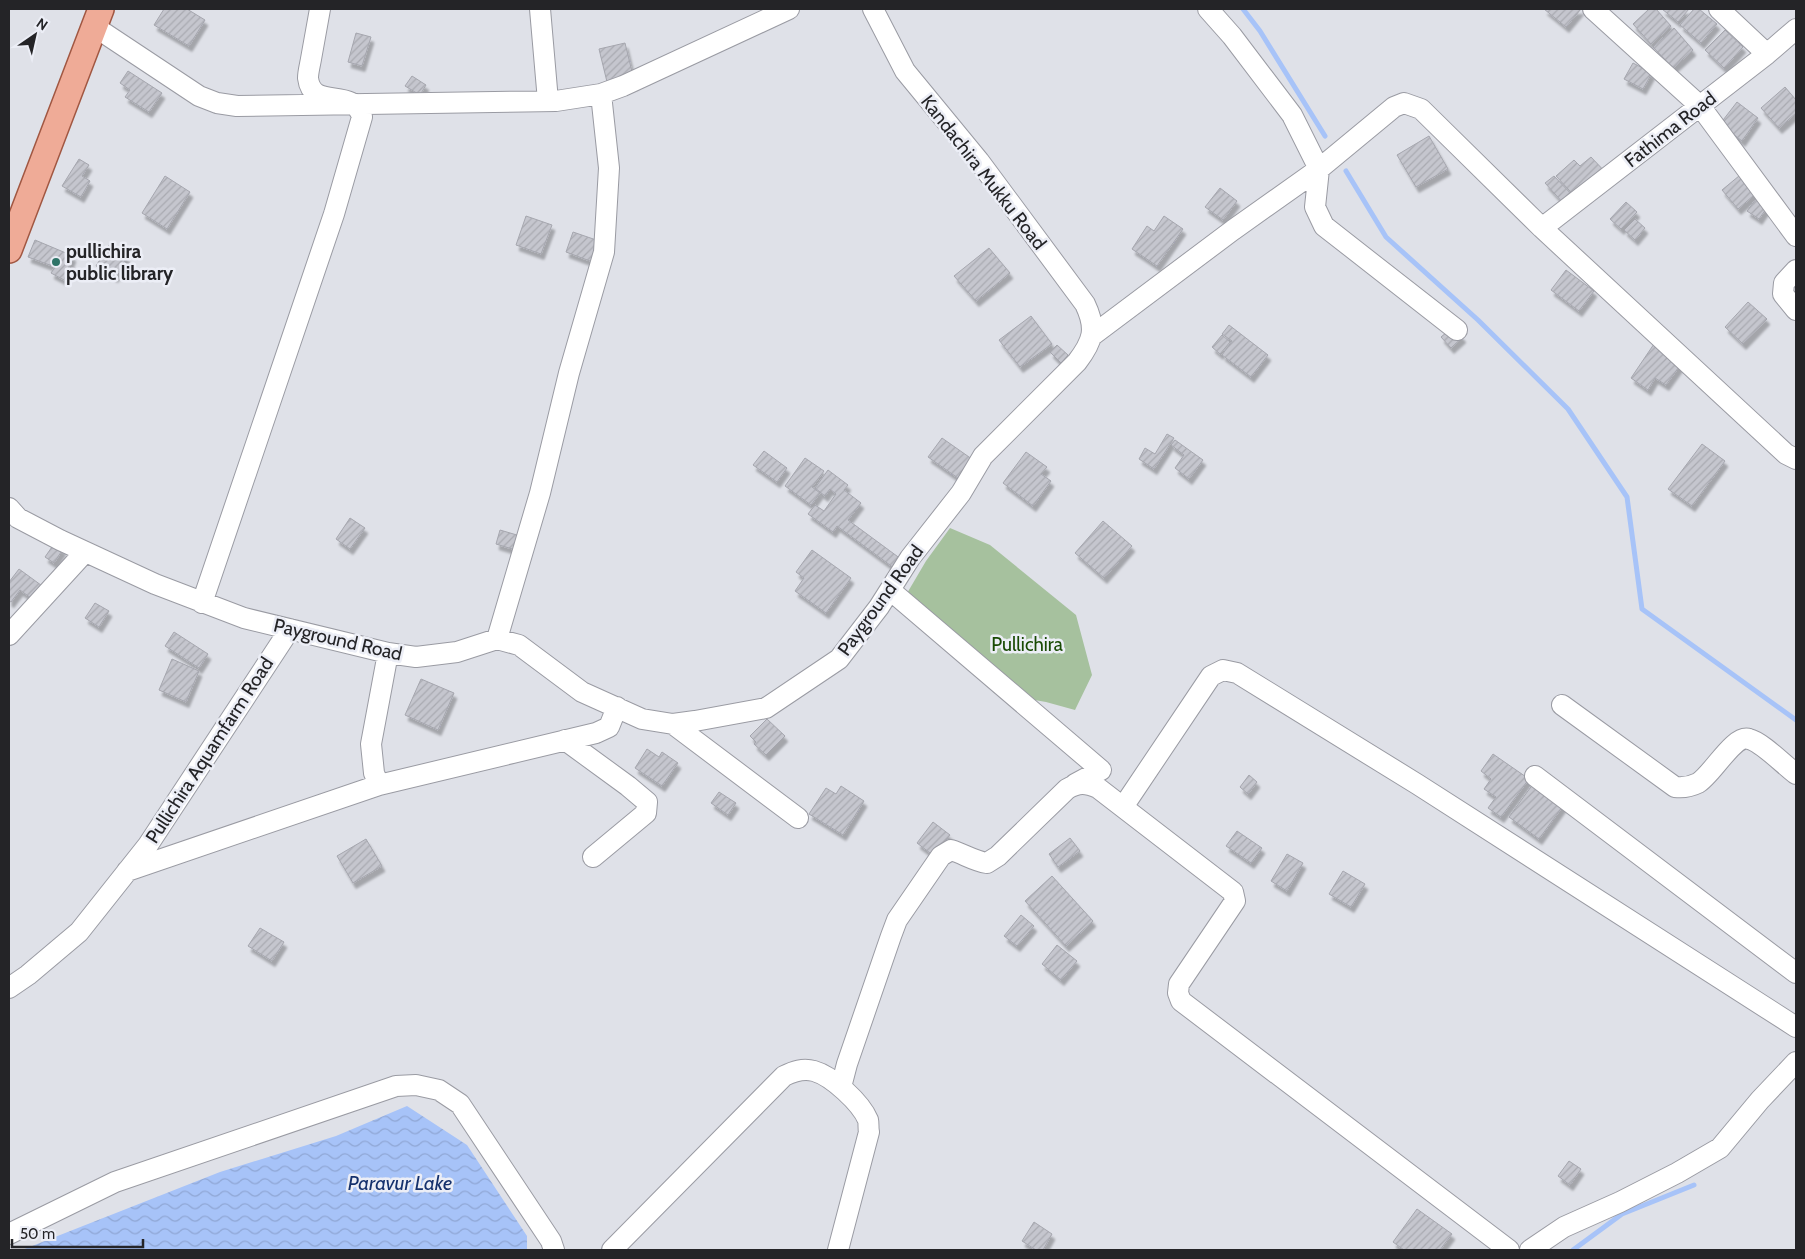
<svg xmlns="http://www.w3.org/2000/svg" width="1805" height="1259" font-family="Cabin,sans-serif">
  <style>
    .green { fill: #a6c19e }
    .water { fill: url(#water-waves) }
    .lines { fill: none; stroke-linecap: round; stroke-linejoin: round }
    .stream { stroke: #a7c3f8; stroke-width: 5 }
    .building { fill: url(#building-hatch); stroke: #a5a6ae; filter: url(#shadow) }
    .minor-casing { stroke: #9a9ba3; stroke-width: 22 }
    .major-casing { stroke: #a15742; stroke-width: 28 }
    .minor { stroke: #fff; stroke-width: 20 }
    .major { stroke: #efab97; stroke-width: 25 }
    .poi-dot { fill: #2f7468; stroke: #eceef6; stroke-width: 2 }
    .labels { text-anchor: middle; stroke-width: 5; stroke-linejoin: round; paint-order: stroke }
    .street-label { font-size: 19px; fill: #242427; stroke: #eceef6 }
    .poi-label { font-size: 19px; font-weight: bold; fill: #242427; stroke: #eceef6; text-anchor: start }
    .park-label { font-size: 19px; fill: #184a03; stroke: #eceef6 }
    .water-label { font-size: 20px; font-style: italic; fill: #15316d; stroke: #eceef6 }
  </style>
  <defs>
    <pattern id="water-waves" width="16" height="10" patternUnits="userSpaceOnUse" patternTransform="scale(1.25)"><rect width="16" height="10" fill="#a7c3f8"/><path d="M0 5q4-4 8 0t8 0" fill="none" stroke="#90a7d5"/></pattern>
    <pattern id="building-hatch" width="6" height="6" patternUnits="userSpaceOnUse" patternTransform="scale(1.25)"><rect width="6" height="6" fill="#c5c6ce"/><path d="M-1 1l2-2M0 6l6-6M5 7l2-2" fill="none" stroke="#a9aab1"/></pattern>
    <filter id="shadow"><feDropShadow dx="3" dy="5.5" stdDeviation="1" flood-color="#0004"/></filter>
  </defs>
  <rect width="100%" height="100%" fill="#dfe1e8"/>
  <path class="green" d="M950,528L990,545L1076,615L1092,675L1075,710L1046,702L994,693L974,665L906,595L926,561Z"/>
  <path class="water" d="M407,1106L467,1145L527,1236V1250H22L220,1172L336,1136Z"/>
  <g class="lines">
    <path class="stream" d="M1243,9L1260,31L1325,136
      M1346,171L1386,237L1478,320L1568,409L1627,497L1642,609L1796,720
      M1573,1250L1622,1214L1694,1185"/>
  </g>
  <path class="building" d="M164,9H187L205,20L189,46L154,25Z
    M1544,9H1581L1566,27Z
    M1649,9H1656L1671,26L1651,44L1633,24Z
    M1662,9H1689L1678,22Z
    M1694,9H1699L1717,24L1701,43L1680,25Z
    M1674,28L1693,50L1673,68L1653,47Z
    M1725,30L1743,47L1724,68L1705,50Z
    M356,33L371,37L362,66L348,62Z
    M625,43L635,84L609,90L599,49Z
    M1633,63L1652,73L1643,89L1624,79Z
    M128,71L162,93L149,112L125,97L130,90L120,83Z
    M412,76L426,85L420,95L405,86Z
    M1785,87L1796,100V113L1779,128L1761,108Z
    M1737,102L1758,118L1742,141L1720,124Z
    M1429,136L1448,169L1416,187L1397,155Z
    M1591,157L1609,176L1580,202L1556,176L1574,160L1580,166Z
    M79,159L89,165L82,176L90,181L81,197L62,186Z
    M1745,171L1761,189L1738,209L1722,190Z
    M165,176L190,192L167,229L142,213Z
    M1554,176L1574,197L1565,205L1545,183Z
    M1220,188L1237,201L1223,220L1205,207Z
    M1762,191L1773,199L1759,219L1747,211Z
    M1626,202L1637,212L1621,229L1610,219Z
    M526,216L552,225L541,254L516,245Z
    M1164,216L1183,229L1157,266L1132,249L1147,226L1154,231Z
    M1635,219L1645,228L1635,240L1624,230Z
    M573,232L605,243L598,264L566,252Z
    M35,240L73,256L64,280L51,273L55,267L28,257Z
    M109,245L127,257L115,277L96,266Z
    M989,248L1010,273L976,301L954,276Z
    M1566,270L1594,291L1579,311L1551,290Z
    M1748,302L1767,319L1743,344L1725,327Z
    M1031,316L1052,344L1020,367L999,340Z
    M1229,325L1268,355L1251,377L1222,355L1232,341L1222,334Z
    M1453,327L1463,337L1451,348L1441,337Z
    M1222,335L1230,342L1220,354L1212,347Z
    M1656,341L1684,360L1666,385L1655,378L1648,390L1631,378Z
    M1057,345L1068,355L1061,363L1050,352Z
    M1167,434L1174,438L1154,469L1139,459L1145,448L1155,454Z
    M942,438L979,464L965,483L928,457Z
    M1175,440L1203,460L1189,479L1175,468L1184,455L1171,445Z
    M1702,444L1725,461L1692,506L1668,489Z
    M764,451L787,468L777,482L753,465Z
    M1026,452L1047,467L1041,474L1051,481L1033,506L1003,483Z
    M805,458L824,471L812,487L820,493L811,505L785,486Z
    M828,470L848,485L844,490L861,503L848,520L905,562L898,571L837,526L833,532L808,514L815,505L824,511L836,494L830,489L825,496L815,488Z
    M350,518L365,528L350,549L336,539Z
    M1103,521L1132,546L1104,578L1075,553Z
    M500,530L527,538L522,552L496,544Z
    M54,544L63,549L54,563L45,557Z
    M812,550L851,578L826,613L795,591L804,578L796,572Z
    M19,569L45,588L35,601L20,590L11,602L9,601V582Z
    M95,603L109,611L99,627L85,618Z
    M174,632L208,654L199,668L165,646Z
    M172,659L199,671L186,702L159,690Z
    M421,679L454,693L438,730L405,715Z
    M767,719L785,736L766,755L754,744L756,742L750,736Z
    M647,749L659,757L662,752L678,763L662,786L635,768Z
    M1493,754L1529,779L1501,817L1488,808L1496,797L1484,789L1491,779L1481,771Z
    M1541,773L1571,795L1539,839L1509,817Z
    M1249,775L1257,782L1248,794L1240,787Z
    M841,786L864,801L843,835L809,814L826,788L836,794Z
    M719,792L736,803L728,815L711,803Z
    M933,822L950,835L934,856L917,843Z
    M1237,831L1262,848L1251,863L1226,846Z
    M1070,838L1080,851L1058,867L1049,854Z
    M366,839L382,866L353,883L337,856Z
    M1287,854L1303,863L1287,891L1271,881Z
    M1343,871L1365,884L1351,907L1329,894Z
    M1052,876L1093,921L1066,946L1025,901Z
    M1021,915L1034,926L1017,946L1004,936Z
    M260,928L284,942L272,961L248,946Z
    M1057,945L1077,961L1061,980L1042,964Z
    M1569,1161L1581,1169L1570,1185L1558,1176Z
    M1417,1209L1452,1234L1440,1250H1404L1393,1242Z
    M1034,1222L1052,1234L1043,1250H1036L1022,1241Z"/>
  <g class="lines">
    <g class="minor-casing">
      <path id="minor" d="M540,9L548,101
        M1208,9L1232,36L1292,115L1319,169L1315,207L1324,226L1457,330
        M1593,9L1700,106L1796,236
        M1719,9L1767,54
        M95,27L199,96L217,103L237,106L556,101L601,94L623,86L789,9
        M1542,228L1767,54L1796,29
        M1796,270L1784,283L1783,294L1796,310
        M1093,335L1233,230L1319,169L1394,107L1404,103L1421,109L1542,228L1786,454L1796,459
        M9,508L18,518L60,540L155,584L244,618L388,653L416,657L457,652L497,639L519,645L582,692L642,719L673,724L695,721L766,708L839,659L879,607L910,558L961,493L983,456L1077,362C1093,341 1097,329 1085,304L979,161L905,71L873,9
        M890,590L1101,770L1075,784
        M202,603L334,214L362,117C353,85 312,112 308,78C308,72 310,65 311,59C314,42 317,25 320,9
        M9,635L85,552
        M497,639L540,493L569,373L604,252L609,168L601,94
        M388,653L371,744L374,773L379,785L596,733L609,727L617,707
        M1562,705L1675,787C1683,788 1690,787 1698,783C1712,775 1734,734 1749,739C1762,742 1785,766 1796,774
        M673,724L798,818
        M565,740L628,786L647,802L646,813L593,857
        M1535,776L1796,973
        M1123,807L1211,676L1223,670L1237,673L1417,784L1796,1027
        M127,871L379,785
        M9,988L28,975L79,932L148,845L290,629
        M841,1087L847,1064L891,936L897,920L941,856L951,850C964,854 974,861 987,863L998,856L1067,789C1079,782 1086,783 1098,788L1233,892L1235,901L1179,984L1178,993L1181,1001L1509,1250
        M9,1234L115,1182L396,1086L416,1085L439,1090L460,1104L551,1241L554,1250
        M612,1250L784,1076C794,1071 803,1068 814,1071C832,1076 861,1103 868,1120C869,1124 868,1128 869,1132L838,1250
        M1530,1250L1564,1227L1620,1202L1677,1173L1720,1148L1760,1100L1796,1062"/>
    </g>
    <g class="major-casing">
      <path id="major" d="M9,250L101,9"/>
    </g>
    <use href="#minor" class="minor"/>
    <use href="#major" class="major"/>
  </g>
  <circle class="poi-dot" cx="56" cy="262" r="5"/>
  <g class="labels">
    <g class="street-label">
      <text transform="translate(1670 129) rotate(-38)" y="7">Fathima Road</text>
      <text transform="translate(984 172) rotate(52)" y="7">Kandachira Mukku Road</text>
      <text transform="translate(880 600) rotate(-54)" y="7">Payground Road</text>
      <text transform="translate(338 639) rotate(13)" y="7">Payground Road</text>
      <text transform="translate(209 750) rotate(-57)" y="7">Pullichira Aquamfarm Road</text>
    </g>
    <g class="poi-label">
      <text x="66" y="258">pullichira<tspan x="66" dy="22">public library</tspan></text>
    </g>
    <g class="park-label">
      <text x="1027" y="651">Pullichira</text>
    </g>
    <g class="water-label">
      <text x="400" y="1190">Paravur Lake</text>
    </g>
  </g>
  <rect width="1805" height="1259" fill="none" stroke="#242427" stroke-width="20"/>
  <g transform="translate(35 35) rotate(34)" stroke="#eceef6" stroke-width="4" paint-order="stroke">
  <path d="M0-4L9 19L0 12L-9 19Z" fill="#242427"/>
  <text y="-8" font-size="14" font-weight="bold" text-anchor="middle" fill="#242427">N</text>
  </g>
  <path d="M12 1239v8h131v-8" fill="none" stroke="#242427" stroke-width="2.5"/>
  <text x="20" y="1239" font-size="15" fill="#242427" stroke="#eceef6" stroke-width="4" paint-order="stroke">50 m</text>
</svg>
